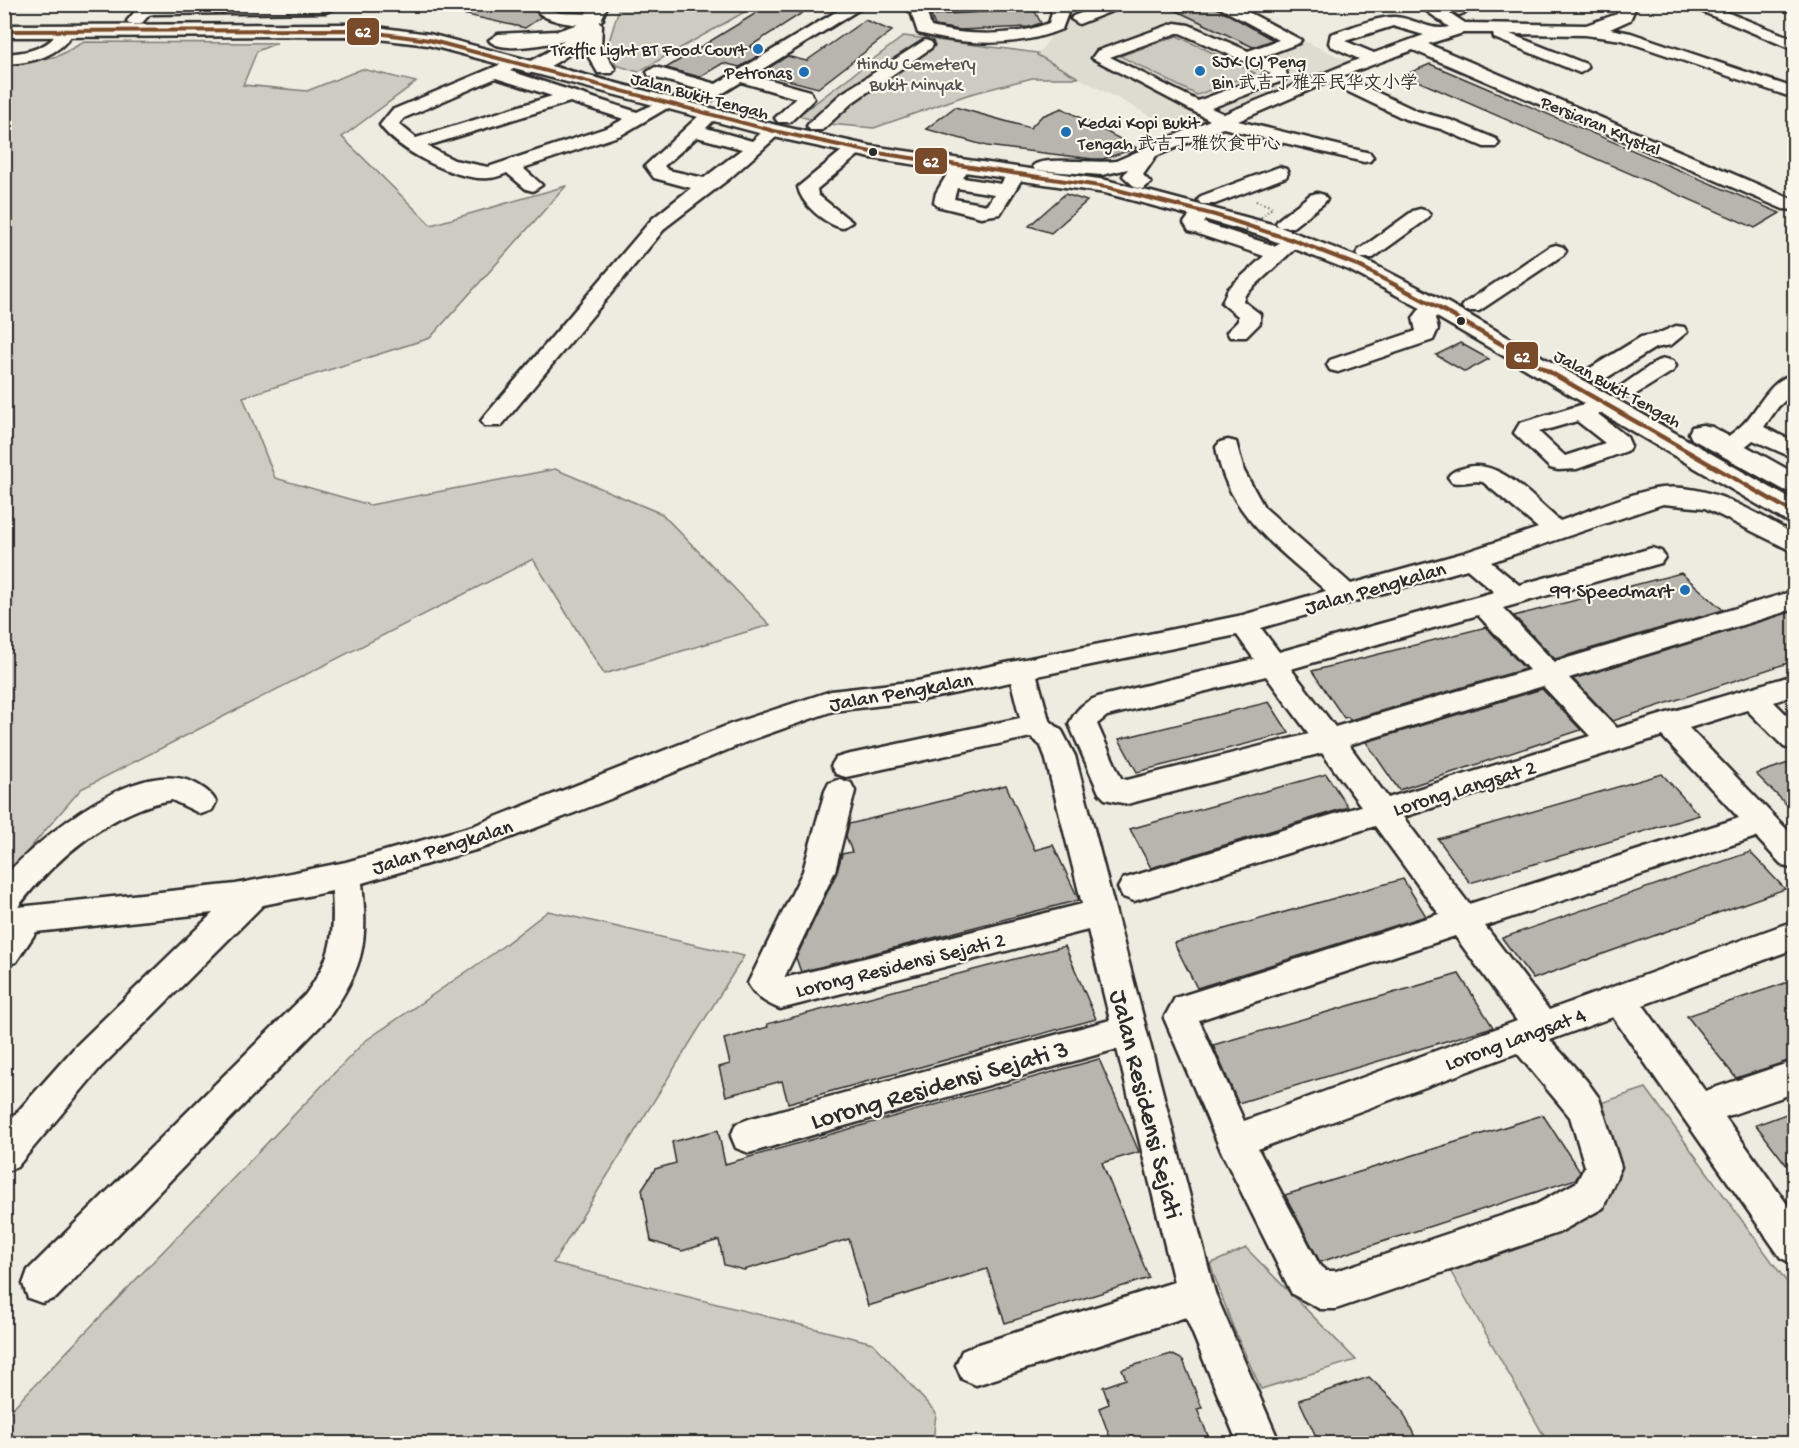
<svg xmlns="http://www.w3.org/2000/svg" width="1799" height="1448" font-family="'Gochi Hand','LXGW WenKai TC',sans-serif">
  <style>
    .built { fill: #dedbd1 }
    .green { fill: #cecbc2; stroke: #7c7b76; stroke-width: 1.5 }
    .building { fill: #b8b5ae; stroke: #2b2b2b; stroke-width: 1.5 }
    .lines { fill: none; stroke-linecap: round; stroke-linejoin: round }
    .minor-casing { stroke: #2b2b2b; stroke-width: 5 }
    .major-casing { stroke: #2b2b2b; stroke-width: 5 }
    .highway-casing { stroke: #2b2b2b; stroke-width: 5 }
    .path { stroke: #2b2b2b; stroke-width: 2; stroke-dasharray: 1 3; stroke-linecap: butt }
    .minor { fill: #fbf7ec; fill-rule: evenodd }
    .major { fill: #fbf7ec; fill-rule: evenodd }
    .highway { fill: #fbf7ec; fill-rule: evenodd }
    .path-bridge { stroke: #2b2b2b; stroke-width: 2; stroke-dasharray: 1 3; stroke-linecap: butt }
    .bus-1-far1-casing { stroke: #fbf7ec; stroke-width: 7 }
    .bus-1-casing { stroke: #fbf7ec; stroke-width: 8 }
    .bus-1-far1 { stroke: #7a4b2a; stroke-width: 4 }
    .bus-1 { stroke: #7a4b2a; stroke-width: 4.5 }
    .poi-dot { fill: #1f6fb2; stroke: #fbf7ec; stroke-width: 2 }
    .bus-dot { fill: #2b2b2b; stroke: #fbf7ec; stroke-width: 2 }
    .labels { text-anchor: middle; stroke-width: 4.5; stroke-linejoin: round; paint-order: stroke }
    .far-poi-label { font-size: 18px; fill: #2b2b2b; stroke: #fbf7ec; text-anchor: end }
    .far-park-label { font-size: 18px; fill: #545351; stroke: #fbf7ec }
    .far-street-label { font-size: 18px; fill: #2b2b2b; stroke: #fbf7ec }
    .street-label { font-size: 21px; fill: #2b2b2b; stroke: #fbf7ec }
    .poi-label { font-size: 21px; fill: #2b2b2b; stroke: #fbf7ec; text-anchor: end }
    .near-street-label { font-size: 26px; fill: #2b2b2b; stroke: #fbf7ec }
    .line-badge { stroke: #fbf7ec; stroke-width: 2 }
    .badge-label { font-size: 16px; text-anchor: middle; font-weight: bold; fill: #fff }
  </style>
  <rect width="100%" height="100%" fill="#eeebe0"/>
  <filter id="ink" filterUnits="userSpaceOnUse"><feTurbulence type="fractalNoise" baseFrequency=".0167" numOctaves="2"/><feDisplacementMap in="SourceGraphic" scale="12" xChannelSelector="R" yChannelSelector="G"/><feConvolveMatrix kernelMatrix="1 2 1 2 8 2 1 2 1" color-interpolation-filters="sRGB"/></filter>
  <g filter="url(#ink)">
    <path class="built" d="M1223,4L1353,63L1180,132L1037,55L1063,21L1118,5Z"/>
    <path class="green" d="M620,5V4L757,5L638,72L616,65L608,45Z
      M904,36L1038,53L1037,55L1079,78H1032L967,95L874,128L828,124L798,116Z
      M1177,36L1255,73L1197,95L1120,56Z
      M84,42L277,43L257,51L243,85L307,91L362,69L416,82L342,137L431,225L566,186L430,338L243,397L275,478L370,505L555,469L662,514L770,625L604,674L533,559L81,789L5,877L4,732L10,724L4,723L5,66L58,56Z
      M548,911L744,956L553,1263L873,1343L936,1413L933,1443H5V1416L365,1041L494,953Z
      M1646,1088L1794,1292V1443H1548L1448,1267L1603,1208L1595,1105Z
      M1246,1248L1356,1360L1261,1389L1233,1327L1210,1264Z"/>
    <path class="building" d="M459,4H560L555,8L547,5L539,7L536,12L541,17L525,28L458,13Z
      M771,4H816L749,47L766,51L740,67L723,63L700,77L666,68Z
      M1162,4H1211L1273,40L1253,47Z
      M1032,6L1041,23L1029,27L960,30L935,26L931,15L1001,11L1008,7Z
      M865,20L892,31L818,88L761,73L787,56L806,61Z
      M1430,64L1780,213L1755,228L1404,75Z
      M955,107L1030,128L1042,116L1062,108L1137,148L1103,159H1093L987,146L926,129Z
      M1065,194L1087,201L1051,233L1029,226Z
      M1460,343L1489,359L1465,372L1436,355Z
      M1681,573L1723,610L1555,659L1514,616Z
      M1794,611V661L1613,721L1573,679Z
      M1486,627L1525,669L1350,720L1348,717L1344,718L1312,671Z
      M1542,689L1581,730L1399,790L1366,742Z
      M1269,702L1289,733L1137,772L1119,739Z
      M1794,761V812L1756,774Z
      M1326,774L1348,807L1151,868L1130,829Z
      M1662,774L1699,815L1470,883L1438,839Z
      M1006,785L1035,850L1053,845L1079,900L801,972L796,958L837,872L842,854L852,852L846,836L849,824Z
      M1750,852L1785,889L1533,979L1502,938Z
      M1403,879L1426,916L1197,988L1174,943Z
      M1065,946L1096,1019L788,1103L782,1081L726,1096L719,1067L730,1064L724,1039L768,1027L767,1024Z
      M1459,974L1493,1027L1238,1103L1213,1045Z
      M1794,980V1059L1736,1078L1687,1016Z
      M1099,1059L1139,1152L1102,1163L1149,1278L1005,1323L987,1269L868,1306L849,1239L744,1270L724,1265L719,1240L682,1251L651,1241L642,1189L655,1169L676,1163L672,1142L718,1130L725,1164Z
      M1794,1111V1175L1756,1125Z
      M1543,1115L1580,1172L1576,1179L1320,1262L1285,1195Z
      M1171,1354L1183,1360L1202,1408L1197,1409L1211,1443H1112L1099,1408L1109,1404L1103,1387L1126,1379L1122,1369Z
      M1369,1377L1401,1408L1418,1443H1319L1299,1400Z"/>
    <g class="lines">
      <g class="minor-casing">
        <path id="minor" d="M152,4H344L326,12L154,14L149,15L141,24H129L127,21L137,9Z
          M849,4H868L753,75L810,91L814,99L790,122H778L775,118L796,98L741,82L707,103L698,98L705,91L649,76L647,72L655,67L716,84Z
          M898,4H1008L1001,9L927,13L931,27C967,36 1015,37 1049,23L1052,13L1047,4H1062L1068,13L1062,29C1017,48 964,45 918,33L911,12Z
          M1106,4H1130L1079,24L1071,19L1073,16Z
          M1213,4H1233L1301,40L1299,43L1262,57L1285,67L1287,76L1285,80L1211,108L1224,114L1359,59L1331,46L1329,43L1331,34C1348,29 1378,16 1395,17C1414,18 1431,32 1449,27L1417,4H1436L1465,23L1586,25L1617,14L1621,4H1637L1630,20L1610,29L1631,33L1794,88V98L1622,40L1585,35L1510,34L1586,64L1588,68L1580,73L1494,38L1493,33H1463L1428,44L1794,200V210L1783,209L1413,50L1342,76L1417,111L1453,121L1496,139L1499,143L1496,147H1484L1441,129L1405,119L1328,82L1238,121L1370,153L1373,157L1370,161L1364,162L1223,128L1156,156L1143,175L1151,183L1142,189L1135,187L1123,176L1128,169L1102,175L1035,170L1033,166C1040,156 1099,164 1116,161L1210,120L1092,58L1097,51L1175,23L1189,25L1248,51L1279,40ZM1393,26L1424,35L1374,53L1345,41ZM1177,33H1180L1271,73L1198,101L1110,57Z
          M1439,4H1487L1459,15Z
          M1684,4H1706L1794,39V50Z
          M546,7L560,13L595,14L603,19C593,30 548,23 538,12L540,9Z
          M67,25L75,30C60,56 33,63 4,64V54C21,53 37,51 50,41C57,35 58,27 67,25Z
          M925,40L931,42L933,45L931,48L853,102L822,130H810L807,126L810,122L841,94Z
          M516,58L524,63L510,71L637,112L665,99L674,104L621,135L523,168L542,185L533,191L526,189L507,173C502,175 495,178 489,178C457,181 398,151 380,125L392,110ZM496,78L552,96L416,138L399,124L404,118ZM570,102L624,119L609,127L488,167L454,160L427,146Z
          M710,110L719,115L706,128L752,141L768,127H780L783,131L730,178L666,227L501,426H485L481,421L485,416L652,219L691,188L654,178L645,166L704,111ZM697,137L742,149L704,178L668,170L664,166Z
          M855,144L864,149L861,153L817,189L818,195L852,222L842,228C825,224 801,204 798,187L849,145Z
          M962,159L971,165L963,178L1001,184L1009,170H1023L1025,174L1000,214L981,217L937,206L934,202L936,193L955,161ZM957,188L994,194L987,205L954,199Z
          M1279,167L1286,169L1288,173L1286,177L1215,204H1201L1198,200L1201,196Z
          M1317,193L1324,195L1327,199L1324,203L1293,227H1279L1276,223L1279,219L1310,195Z
          M1202,206L1212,212L1204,223L1275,246C1284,239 1289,233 1301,236L1304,240L1245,295L1243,301L1260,314V323L1246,337H1230L1227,332L1238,321V316L1222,303L1228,289L1264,256L1189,231L1184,223L1195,208Z
          M1420,209L1427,211L1430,215L1427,219L1373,258H1359L1356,254L1359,250L1413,211Z
          M1556,245L1563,247L1566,251L1563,255L1479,311H1465L1462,307L1465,303L1549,247Z
          M1433,299L1440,301L1443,305L1435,318L1438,329L1433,340L1338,372L1330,370L1327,365L1330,360L1416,331L1413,318L1426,301Z
          M1676,326L1684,327L1687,332L1671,345L1655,348L1603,380H1587L1584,375L1587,370L1641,337L1657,334Z
          M1665,359L1673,361L1676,366L1673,371L1633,396H1617L1614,391L1657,361Z
          M1794,374V392L1778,407L1764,427L1794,442V458L1753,440C1742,449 1735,457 1720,453L1716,448C1722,439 1733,434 1741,426C1759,410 1767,381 1794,374Z
          M1608,397L1616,399L1619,404L1616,409L1598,414L1627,437L1631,446L1627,451L1577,469L1558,470L1550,468L1514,433L1520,423ZM1577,421L1605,443L1565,456L1539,432Z
          M1228,440L1236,442L1244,471L1264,507L1351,584L1463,553L1538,528L1483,482C1472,479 1463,485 1452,482L1448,477C1452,471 1457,470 1464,468C1499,456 1535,501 1560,521C1587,512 1635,491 1661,488C1711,483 1753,512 1794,534V552L1705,508L1663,504L1491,562L1519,585L1652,548L1661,551L1665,557L1661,563L1503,608L1554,662L1794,591V609L1569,678L1617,728L1794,675V695L1774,702L1794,722V750L1784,747L1747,710L1689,728L1794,837V869L1783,866L1756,837L1485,926L1549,1010L1794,921V949L1643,1005L1705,1091L1794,1061V1093L1725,1117L1794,1214V1264L1781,1258L1613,1017L1550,1040L1586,1080L1599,1098L1621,1167L1603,1208L1558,1233L1336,1309H1320L1292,1294L1222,1153L1164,1018L1175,998L1439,914L1375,826L1134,901L1123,897L1118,888L1123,879L1361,806L1322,753L1127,804L1105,799L1099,793L1069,724C1076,710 1083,702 1098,697L1254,659L1237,635L1037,676L1049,720L1062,731L1075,756L1215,1293L1280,1444H1238L1186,1317L976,1385L962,1379L956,1365L962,1351L976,1345L1174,1282L1117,1049L749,1153L736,1148L731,1136L736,1124L749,1119L1110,1020L1088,930L780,1009C766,1003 755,997 748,983L803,871L825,791L829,783L840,779L851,783L855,791L835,871L784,978L1082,904L1045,756L1041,746L1031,737L846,777L836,774L831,766L836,758L846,755L1020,718L1011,682L917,701L833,711L751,740L610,799L489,846L362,883C368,943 364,967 329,1017L56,1298L42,1303L28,1298L23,1284L28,1270L305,995C332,958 335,936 332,891L263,905L100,1068L17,1167L4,1172V1127L76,1046L213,913L36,932L16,962L4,966V877C41,837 140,754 196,784C205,789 211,793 216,802L212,810L201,814L172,800C113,809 53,860 18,907L236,884L346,862L473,826L731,724L831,691L917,681L1243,615L1326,591C1278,548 1227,515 1216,447L1220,442ZM1467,569L1494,592L1279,652L1261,628ZM1478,615L1529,670L1335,727L1291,669ZM1266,676L1309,734L1127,780L1121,778L1097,724L1107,716ZM1543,686L1590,736L1388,798L1349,745ZM1662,736L1739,818L1469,904L1403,817ZM1455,936L1517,1021L1244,1121L1199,1020ZM1517,1053L1570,1117L1585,1166L1577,1182L1537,1204L1336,1271H1326L1320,1266L1258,1149Z"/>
      </g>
      <g class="major-casing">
        <path id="major" d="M590,4H608C597,34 579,50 552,65C542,70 536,75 525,72L522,68L525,64C554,49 578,37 590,4Z"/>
      </g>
      <g class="highway-casing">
        <path id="highway" d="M593,19L602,25L601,47L615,69L612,73H598L583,47V35C566,41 500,56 489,40L498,34L557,31Z
          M354,24L429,34L776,125L871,146L1106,180L1275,225L1365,260L1448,303L1794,501V522L1784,520L1430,313L1349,270L1259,235L1207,220L1105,193L871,158L774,137L428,45L354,36L4,37V25Z
          M1702,425L1712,427L1794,473V493L1784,490L1692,439L1689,433L1692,427Z"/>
      </g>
      <path class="path" d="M1256,201L1273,207"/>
      <use href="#minor" class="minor"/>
      <use href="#major" class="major"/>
      <use href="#highway" class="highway"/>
      <path class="path-bridge" d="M1243,233L1273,207"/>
      <g class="bus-1-far1-casing">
        <path id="bus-1-far1" d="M4,31L354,30L429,40L774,131L871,152L1106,187L1215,215L1295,241"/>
      </g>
      <g class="bus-1-casing">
        <path id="bus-1" d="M1291,239L1357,265L1439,308L1794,513"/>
      </g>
      <use href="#bus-1-far1" class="bus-1-far1"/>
      <use href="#bus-1" class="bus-1"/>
    </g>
  </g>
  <g class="poi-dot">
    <circle cx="758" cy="49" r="6"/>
    <circle cx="1200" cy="71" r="6"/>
    <circle cx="804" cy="72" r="6"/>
    <circle cx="1066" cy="132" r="6"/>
    <circle cx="1685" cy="590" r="6"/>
  </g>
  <g class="bus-dot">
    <circle cx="873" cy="152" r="5"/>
    <circle cx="1461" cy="321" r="5"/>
  </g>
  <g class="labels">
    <g class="far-poi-label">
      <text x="746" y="55">Traffic Light BT Food Court</text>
      <text x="1212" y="67" text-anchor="start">SJK (C) Peng<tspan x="1212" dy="21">Bin 武吉丁雅平民华文小学</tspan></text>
      <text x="792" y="78">Petronas</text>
      <text x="1078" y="128" text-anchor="start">Kedai Kopi Bukit<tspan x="1078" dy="21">Tengah 武吉丁雅饮食中心</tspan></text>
    </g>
    <g class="far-park-label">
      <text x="916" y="69">Hindu Cemetery<tspan x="916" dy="21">Bukit Minyak</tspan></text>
    </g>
    <g class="far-street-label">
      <text transform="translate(700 95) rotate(15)" y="6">Jalan Bukit Tengah</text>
      <text transform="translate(1601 125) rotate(23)" y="6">Persiaran Krystal</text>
      <text transform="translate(1618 388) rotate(29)" y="6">Jalan Bukit Tengah</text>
    </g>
    <g class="street-label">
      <text transform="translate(1375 587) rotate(-16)" y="7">Jalan Pengkalan</text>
      <text transform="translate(901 691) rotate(-10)" y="7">Jalan Pengkalan</text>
      <text transform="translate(1464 787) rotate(-17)" y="7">Lorong Langsat 2</text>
      <text transform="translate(442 846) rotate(-17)" y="7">Jalan Pengkalan</text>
      <text transform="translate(900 964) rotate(-14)" y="7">Lorong Residensi Sejati 2</text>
      <text transform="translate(1515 1038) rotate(-20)" y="7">Lorong Langsat 4</text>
    </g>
    <g class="poi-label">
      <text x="1673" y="597">99 Speedmart</text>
    </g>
    <g class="near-street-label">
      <text transform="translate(939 1083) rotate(-16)" y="9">Lorong Residensi Sejati 3</text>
      <text transform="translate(1148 1104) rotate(76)" y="9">Jalan Residensi Sejati</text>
    </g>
  </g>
  <g class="line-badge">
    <rect x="346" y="17" width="34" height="29" rx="6" fill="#7a4b2a"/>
    <rect x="914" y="147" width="34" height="28" rx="6" fill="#7a4b2a"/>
    <rect x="1505" y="341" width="34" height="29" rx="6" fill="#7a4b2a"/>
  </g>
  <g class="badge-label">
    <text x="363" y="37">62</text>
    <text x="931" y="167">62</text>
    <text x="1522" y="362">62</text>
  </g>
  <rect width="1799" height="1448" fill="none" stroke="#fbf7ec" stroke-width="24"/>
  <rect x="12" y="12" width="1775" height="1424" fill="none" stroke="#2b2b2b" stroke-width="2" filter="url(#ink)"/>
</svg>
